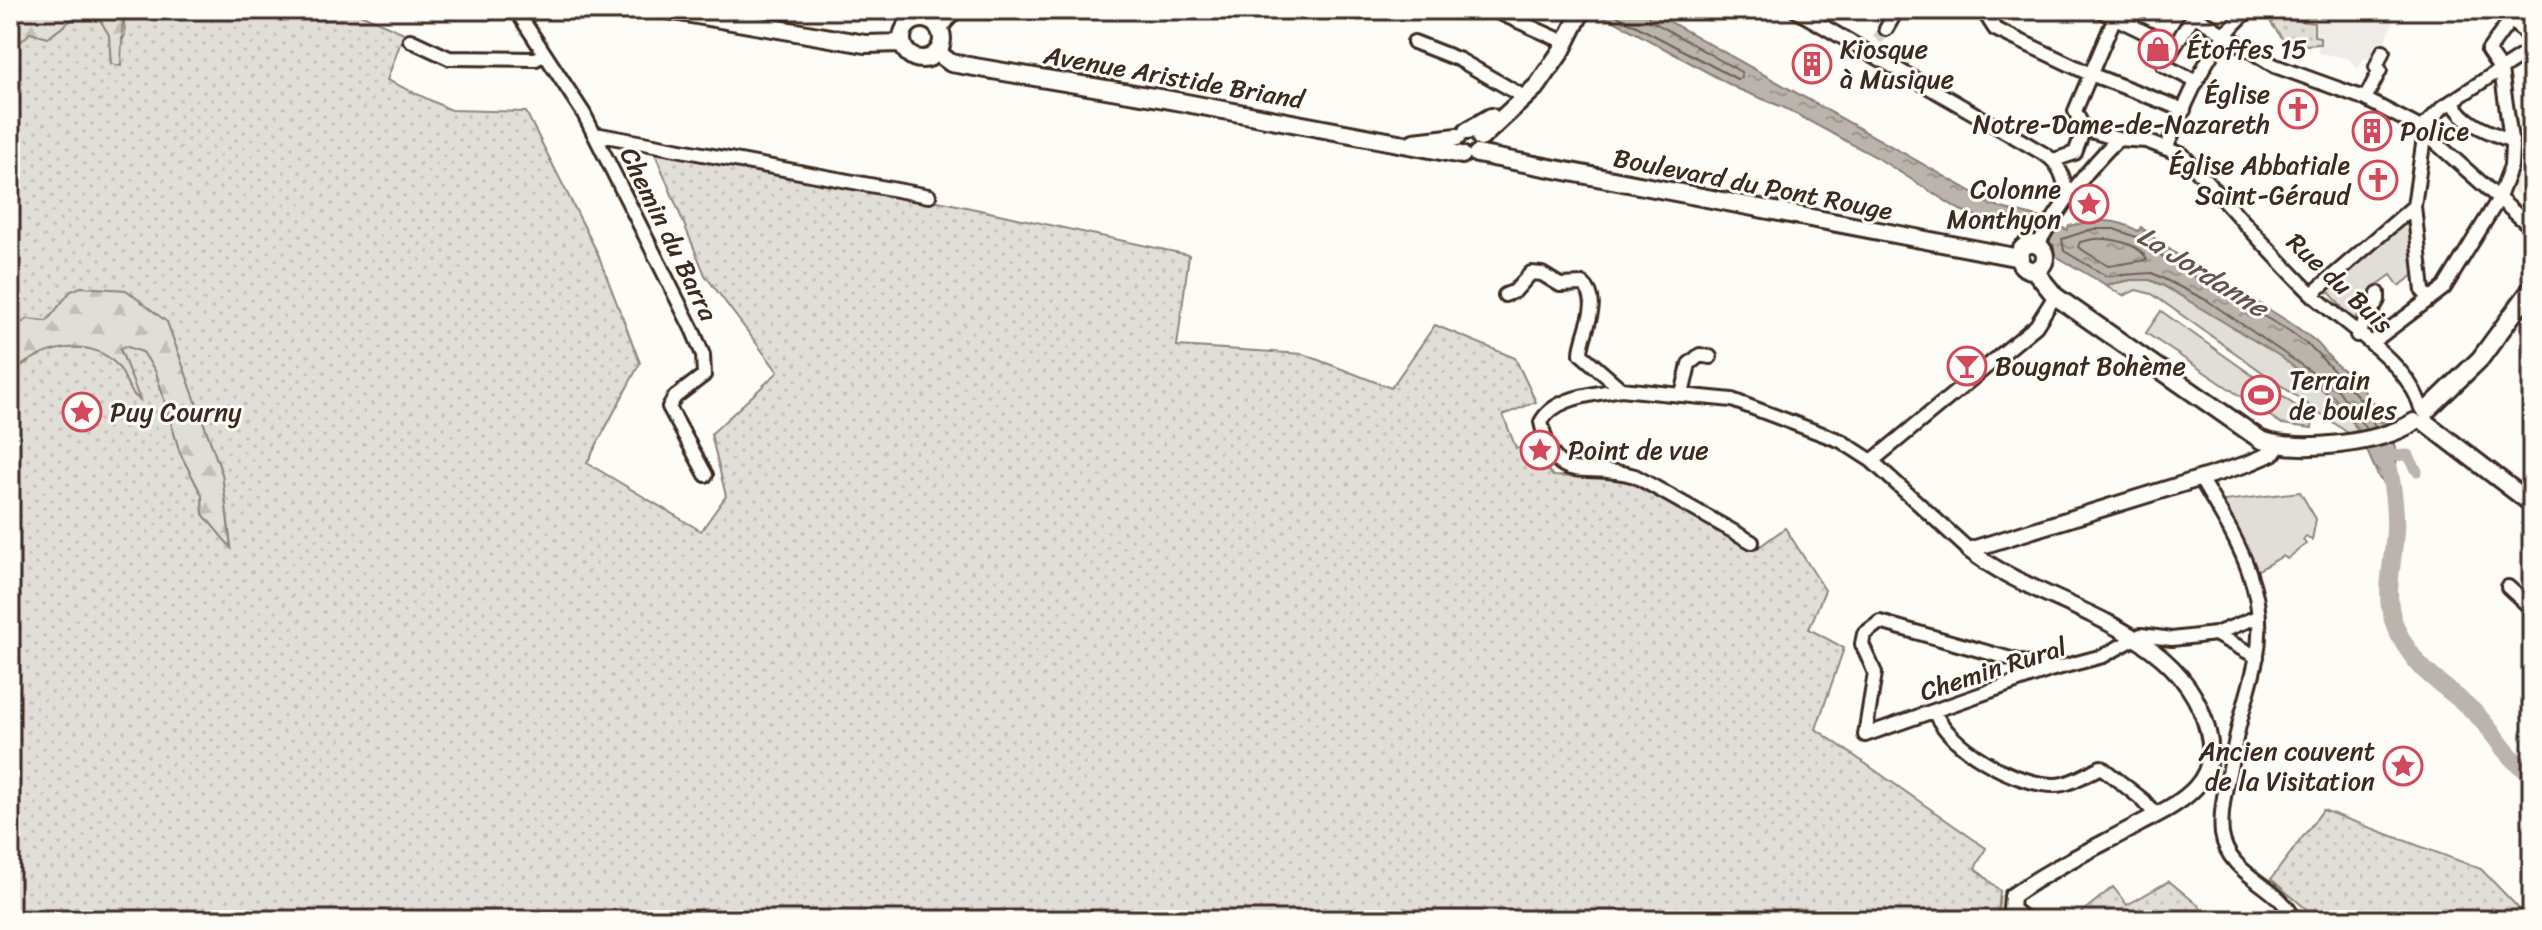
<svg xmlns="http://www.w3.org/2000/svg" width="2542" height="930" font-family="Sriracha,sans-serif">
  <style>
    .built { fill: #efece7 }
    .grass { fill: url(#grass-dots); stroke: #8e847a; stroke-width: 2 }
    .forest { fill: url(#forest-firs); stroke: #8e847a; stroke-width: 2 }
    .green { fill: #e1ded7; stroke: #8e847a; stroke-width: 2 }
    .water { fill: url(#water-ripples); stroke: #887d74; stroke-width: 2 }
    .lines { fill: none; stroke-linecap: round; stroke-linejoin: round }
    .shore { stroke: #6e6157; stroke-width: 2 }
    .canal { stroke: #bbb4ad; stroke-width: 11 }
    .river { stroke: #bbb4ad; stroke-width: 18 }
    .minor-tunnel { stroke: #d6d2cc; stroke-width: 12; stroke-dasharray: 12 6; stroke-linecap: butt }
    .minor-casing { stroke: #3b2a1e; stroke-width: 18 }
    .tertiary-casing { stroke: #3b2a1e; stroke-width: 20 }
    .secondary-casing { stroke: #3b2a1e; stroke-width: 22 }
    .minor { stroke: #fdfcf7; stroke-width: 12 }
    .tertiary { stroke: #fdfcf7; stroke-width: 14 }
    .secondary { stroke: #fdfcf7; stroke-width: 16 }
    .labels { text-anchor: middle; stroke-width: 6; stroke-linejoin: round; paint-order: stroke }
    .poi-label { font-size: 26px; fill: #3b2a1e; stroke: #fdfcf7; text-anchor: start }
    .street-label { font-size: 26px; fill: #3b2a1e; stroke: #fdfcf7 }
    .water-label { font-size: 28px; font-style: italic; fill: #615349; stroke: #fdfcf7 }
  </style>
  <defs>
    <pattern id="grass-dots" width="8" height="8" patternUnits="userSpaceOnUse" patternTransform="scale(2)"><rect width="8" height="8" fill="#e1ded7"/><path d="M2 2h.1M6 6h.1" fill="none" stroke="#c2bfb8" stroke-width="1.8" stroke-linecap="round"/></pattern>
    <pattern id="forest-firs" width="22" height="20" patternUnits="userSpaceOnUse" patternTransform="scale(2)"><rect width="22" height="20" fill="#e1ded7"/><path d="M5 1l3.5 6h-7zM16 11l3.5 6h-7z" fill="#c2bfb8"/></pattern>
    <pattern id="water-ripples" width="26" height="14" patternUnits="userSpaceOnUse" patternTransform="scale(2)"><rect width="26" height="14" fill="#bbb4ad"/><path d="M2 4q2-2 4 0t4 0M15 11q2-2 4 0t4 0" fill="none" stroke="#99938c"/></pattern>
  </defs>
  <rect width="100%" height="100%" fill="#fdfcf7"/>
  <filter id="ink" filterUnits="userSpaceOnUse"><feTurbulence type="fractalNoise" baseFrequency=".0125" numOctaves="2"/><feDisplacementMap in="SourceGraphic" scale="16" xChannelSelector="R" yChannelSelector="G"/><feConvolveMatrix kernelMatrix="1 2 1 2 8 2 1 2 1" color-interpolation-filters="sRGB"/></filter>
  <g filter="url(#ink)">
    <path class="built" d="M2282,10H2398L2383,46L2374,45L2373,58L2363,59L2358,69L2348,58L2318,53L2319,44L2288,46L2271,23Z
      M2518,148L2532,149V215L2518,206L2523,199L2509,188Z"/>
    <path class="grass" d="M123,10H351L404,33L387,80L451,110L526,112L597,252L640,363L587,463L701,531L726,496L711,434L778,372L705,275L654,151L938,201L1189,255L1177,346L1303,354L1391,388L1435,325L1515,358L1536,402L1503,415L1516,448L1529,449L1553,476L1623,479L1755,550L1785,528L1825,590L1809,629L1844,648L1816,729L1986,848L1975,868L2000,891L1998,914L2010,920H10V376C36,347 93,333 119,368C127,378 128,392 139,399L120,348L125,346L143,352L156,372L180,453L202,495L203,514L231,546L222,474L167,322L71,291L47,321L10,338V52L30,32L48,38L75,17L98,16L109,35L111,63L125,35Z
      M2282,10H2292V20L2314,23V36L2320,37V44L2288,46L2271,23Z
      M2323,810L2481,869L2530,920H2319L2271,879Z
      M2169,881L2216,920H2072L2113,887L2127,905Z"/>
    <path class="forest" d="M10,10H123L121,66L111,64L109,35L98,16L75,17L48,38L30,33L10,52Z
      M81,287L126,290L167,322L222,474L231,548L203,514L202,495L180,453L156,372L143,352L125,346L120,349L140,400C128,392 127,380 120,369C95,333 36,347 10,376V338L14,337L16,326L28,319L47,321L71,291Z"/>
    <path class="green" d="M2407,225L2413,228L2419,271L2399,286L2391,275L2374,287L2373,297L2353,321L2325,287L2397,226Z
      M2131,280H2150L2164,286C2233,324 2312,365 2358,430L2348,433L2152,294L2136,290L2123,296L2106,285Z
      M2161,311L2313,418L2312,428L2282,424L2146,333Z
      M2300,492L2316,519L2312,540L2306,536L2303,540L2306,544L2287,559L2283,556L2255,572L2252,558L2216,502Z"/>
    <path class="water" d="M1587,10H1649L2001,208L2038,217L2067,230L2069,226C2095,220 2115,217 2138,231L2141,227C2193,273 2259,297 2314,340C2326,350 2335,369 2350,373L2378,409L2375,412L2381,422L2387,423L2397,454L2394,492L2379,478L2358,430L2334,397L2278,355L2164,286L2150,280H2131L2106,285L2054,255V245L1960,210L1876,157L1785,108L1738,89L1616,22Z"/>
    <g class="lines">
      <path class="shore" d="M1606,10L1737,79L1742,78L1741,72L1650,20L1646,10
        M2094,239C2111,238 2140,243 2147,260L2108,266L2078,247L2080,242Z
        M2366,429L2339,391L2208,301L2152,273L2106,276L2064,251L2062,239L2093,229H2114L2142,239L2168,261L2291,332L2314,350L2366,405L2375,427"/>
      <path class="canal" d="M2387,456L2408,455L2417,471"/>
      <path class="river" d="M2389,469C2393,489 2396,509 2395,530C2392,585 2376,608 2414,658C2431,681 2459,695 2478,716C2495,733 2510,765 2532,772"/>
      <path class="minor-tunnel" d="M1877,40L1886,29"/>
      <g class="minor-casing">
        <path id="minor" d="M516,10L584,114L693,331L703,355L704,375L675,397L669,407L706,475
          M907,10L908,24
          M916,10L927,19
          M1493,10L1558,39
          M1795,10L2046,155C2060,164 2064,179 2067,194
          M2099,10L2173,46
          M2185,10L2275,66L2361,97L2417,126L2532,228
          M2499,10L2532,39
          M1984,12L1995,29L2090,74L2184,110
          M1886,29L1897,10
          M410,40L449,58L536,59L544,54
          M1414,42L1460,60L1519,94
          M2197,82L2163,65L2197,10
          M2365,99L2380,70L2376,67L2383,51
          M2453,102C2465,125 2489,132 2512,141
          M595,134L929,196
          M2118,139L2084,129L2075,111L2118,10
          M2167,146C2188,101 2209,41 2250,10
          M2054,160L2075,153L2084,129
          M2414,206L2423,291L2430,299
          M2037,246C2060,206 2085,171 2118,139L2146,141L2183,155C2226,202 2268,251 2313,295C2347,327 2408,362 2421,408
          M2312,294L2414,206L2426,124L2443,107L2532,49
          M1505,295L1515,291L1531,273L1542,274L1560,285L1583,284C1604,303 1581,332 1581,354L1621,389L1732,400L1841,441L1872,461
          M2357,335L2378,300V293
          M2374,341L2444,288L2498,200L2511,166L2512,146L2501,70L2488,51L2511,19
          M1621,389C1594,395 1555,396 1541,422C1556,491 1583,460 1635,476L1752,542
          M1682,395L1689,364L1700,355L1710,357
          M2200,478C2234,536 2271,590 2256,660C2250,690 2239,719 2234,749C2229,776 2219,807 2222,834C2228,876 2278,884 2295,920
          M1969,550L1872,461L2036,326L2055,296
          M2508,587L2532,609
          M2257,617L2215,634L2257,657
          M2050,670L1880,622L1864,634L1862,644L1875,673L1865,735L2050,670L2103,656L2141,635L2172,639L2215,634
          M1934,711C1949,748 2015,785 2055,785C2070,785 2088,773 2101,767L2143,800L2156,815"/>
      </g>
      <g class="tertiary-casing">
        <path id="tertiary" d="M2024,920L2011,909L2012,896C2051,868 2097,847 2139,824C2158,814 2180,804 2195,788C2210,772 2213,752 2208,732C2183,623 2043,609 1969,550L2247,464L2273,453L2278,446"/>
      </g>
      <g class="secondary-casing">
        <path id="secondary" d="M668,10L865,44L902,43
          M902 39a20 20 0 1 1 40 0a20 20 0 1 1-40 0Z
          M939,27L954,10
          M938,53L951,63L1165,99L1462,155
          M1467,131L1491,117
          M1481,138L1538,85L1562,50L1582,10
          M1414,142L1457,137
          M1477,154L2020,258
          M2019 257a13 13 0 1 1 26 0a13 13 0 1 1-26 0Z
          M2034,270L2055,296L2261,440C2300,453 2379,444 2414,422
          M2426,411L2480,359L2532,288
          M2426,423L2532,504"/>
      </g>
      <use href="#minor" class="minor"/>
      <use href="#tertiary" class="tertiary"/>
      <use href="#secondary" class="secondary"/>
    </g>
  </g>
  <defs>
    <g id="shop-ring" transform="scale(2)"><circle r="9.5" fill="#fdfcf7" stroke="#d1495b" stroke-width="1.5"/><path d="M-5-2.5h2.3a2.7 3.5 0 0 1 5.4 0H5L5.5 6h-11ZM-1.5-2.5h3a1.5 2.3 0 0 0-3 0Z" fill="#d1495b"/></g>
    <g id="building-ring" transform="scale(2)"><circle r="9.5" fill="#fdfcf7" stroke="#d1495b" stroke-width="1.5"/><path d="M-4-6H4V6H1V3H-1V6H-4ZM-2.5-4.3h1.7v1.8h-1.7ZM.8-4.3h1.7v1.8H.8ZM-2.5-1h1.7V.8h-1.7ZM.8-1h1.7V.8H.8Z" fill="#d1495b"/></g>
    <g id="church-ring" transform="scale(2)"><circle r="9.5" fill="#fdfcf7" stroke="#d1495b" stroke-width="1.5"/><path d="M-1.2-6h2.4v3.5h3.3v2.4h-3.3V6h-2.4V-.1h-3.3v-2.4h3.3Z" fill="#d1495b"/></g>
    <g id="sight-ring" transform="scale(2)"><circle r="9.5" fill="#fdfcf7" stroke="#d1495b" stroke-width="1.5"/><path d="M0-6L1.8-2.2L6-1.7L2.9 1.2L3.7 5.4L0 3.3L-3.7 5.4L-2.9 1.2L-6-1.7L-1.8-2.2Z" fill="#d1495b"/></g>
    <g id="bar-ring" transform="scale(2)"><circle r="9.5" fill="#fdfcf7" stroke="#d1495b" stroke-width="1.5"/><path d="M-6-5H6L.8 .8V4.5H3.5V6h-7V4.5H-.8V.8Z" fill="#d1495b"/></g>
    <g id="stadium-ring" transform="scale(2)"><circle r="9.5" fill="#fdfcf7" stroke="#d1495b" stroke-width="1.5"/><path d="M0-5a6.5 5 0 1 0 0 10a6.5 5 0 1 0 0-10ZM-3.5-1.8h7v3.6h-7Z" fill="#d1495b"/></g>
  </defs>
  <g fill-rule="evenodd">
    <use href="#shop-ring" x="2158" y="49"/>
    <use href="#building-ring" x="1812" y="64"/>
    <use href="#church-ring" x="2298" y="109"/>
    <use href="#building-ring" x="2372" y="131"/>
    <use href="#church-ring" x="2378" y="180"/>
    <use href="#sight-ring" x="2089" y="204"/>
    <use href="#bar-ring" x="1967" y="366"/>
    <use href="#stadium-ring" x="2261" y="395"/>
    <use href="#sight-ring" x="82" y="412"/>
    <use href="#sight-ring" x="1540" y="450"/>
    <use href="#sight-ring" x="2403" y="766"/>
  </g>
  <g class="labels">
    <g class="poi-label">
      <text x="1840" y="58">Kiosque<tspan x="1840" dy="30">à Musique</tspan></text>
      <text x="2186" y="58">Étoffes 15</text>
      <text x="2270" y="103" text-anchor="end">Église<tspan x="2270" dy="30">Notre-Dame-de-Nazareth</tspan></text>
      <text x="2400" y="140">Police</text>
      <text x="2350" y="174" text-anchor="end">Église Abbatiale<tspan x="2350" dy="30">Saint-Géraud</tspan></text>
      <text x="2061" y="198" text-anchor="end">Colonne<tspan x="2061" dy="30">Monthyon</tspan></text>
      <text x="1995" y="375">Bougnat Bohème</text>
      <text x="2289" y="389">Terrain<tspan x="2289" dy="30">de boules</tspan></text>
      <text x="110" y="421">Puy Courny</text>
      <text x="1568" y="459">Point de vue</text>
      <text x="2375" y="760" text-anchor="end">Ancien couvent<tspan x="2375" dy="30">de la Visitation</tspan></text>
    </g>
    <g class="street-label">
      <text transform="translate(1174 77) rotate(10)" y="9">Avenue Aristide Briand</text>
      <text transform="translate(1753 184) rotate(11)" y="9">Boulevard du Pont Rouge</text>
      <text transform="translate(669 234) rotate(64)" y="9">Chemin du Barra</text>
      <text transform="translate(2340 283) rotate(43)" y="9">Rue du Buis</text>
      <text transform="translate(1993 669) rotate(-18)" y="9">Chemin Rural</text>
    </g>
    <g class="water-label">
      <text transform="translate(2203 271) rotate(32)" y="10">La Jordanne</text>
    </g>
  </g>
  <rect width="2542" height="930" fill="none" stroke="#fdfcf7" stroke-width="40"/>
  <rect x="20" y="20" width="2502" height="890" fill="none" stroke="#3b2a1e" stroke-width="3" filter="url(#ink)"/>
</svg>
